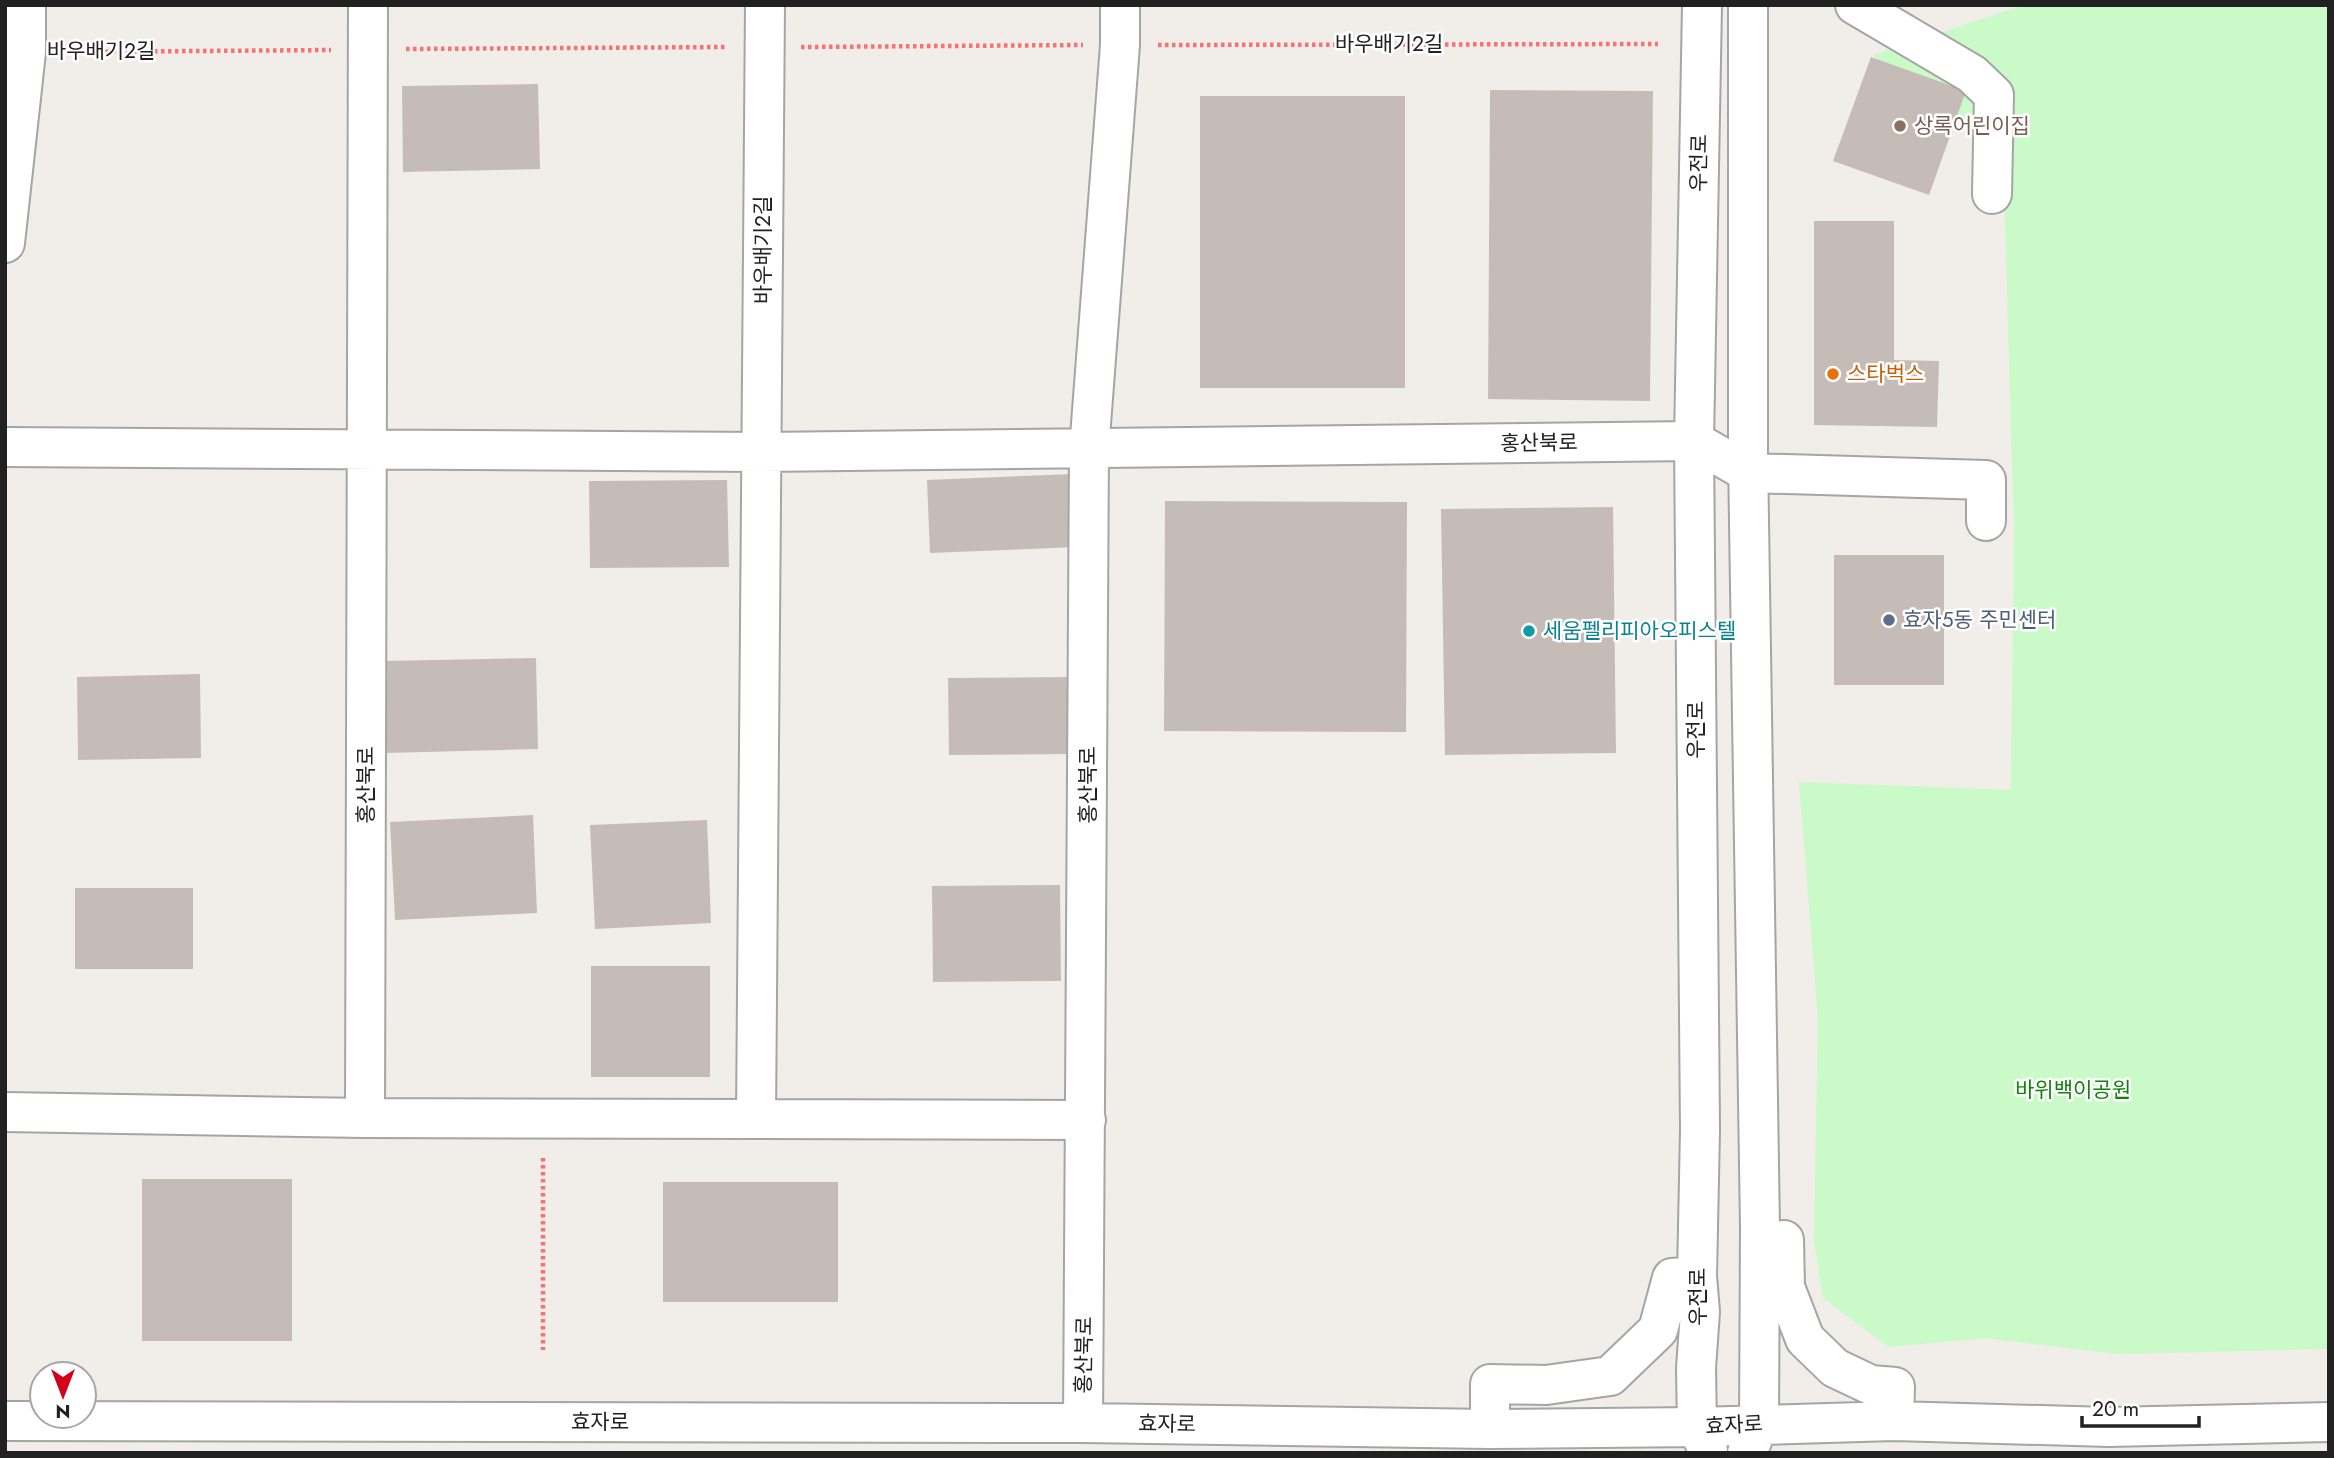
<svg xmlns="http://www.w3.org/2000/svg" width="2334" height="1458" font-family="Jost,'Noto Sans KR',sans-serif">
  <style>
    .park { fill: #c9fac7 }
    .building { fill: #c6bcb7 }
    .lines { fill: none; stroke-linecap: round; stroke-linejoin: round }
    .minor-casing { stroke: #a5a5a5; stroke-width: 42 }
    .path { stroke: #fa7173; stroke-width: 4.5; stroke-dasharray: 3.5 3.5; stroke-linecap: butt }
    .minor { stroke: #fff; stroke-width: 38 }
    .education-dot { fill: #8d6e63; stroke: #fff; stroke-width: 2.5 }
    .food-dot { fill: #e8710a; stroke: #fff; stroke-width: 2.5 }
    .service-dot { fill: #5c6f8a; stroke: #fff; stroke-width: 2.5 }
    .culture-dot { fill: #0f9aa8; stroke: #fff; stroke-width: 2.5 }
    .labels { text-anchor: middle; stroke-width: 5; stroke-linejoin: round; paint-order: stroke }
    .street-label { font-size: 21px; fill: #212121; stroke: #fff }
    .education-label { font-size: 21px; fill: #785e54; stroke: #fff; text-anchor: start }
    .food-label { font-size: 21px; fill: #c56008; stroke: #fff; text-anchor: start }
    .service-label { font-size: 21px; fill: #4e5e75; stroke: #fff; text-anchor: start }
    .culture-label { font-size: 21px; fill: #0d838f; stroke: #fff; text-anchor: start }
    .park-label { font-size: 21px; fill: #11820c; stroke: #fff }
  </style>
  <rect width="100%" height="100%" fill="#f1ede8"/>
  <path class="park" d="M2024,5H2329V1349L2116,1354L1986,1338L1889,1347L1823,1298L1814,1240L1818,1018L1799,782L2011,790L2014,529L2003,154L1873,55Z"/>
  <path class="building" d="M1871,57L1966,91L1929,195L1833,161Z
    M538,84L540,169L403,172L402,86Z
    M1490,90L1653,91L1650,401L1488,399Z
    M1200,96H1405V388H1200Z
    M1814,221H1894V360L1939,361L1937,427L1814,425Z
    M1074,474L1077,547L930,553L927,480Z
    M727,480L729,567L590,568L589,481Z
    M1165,501L1407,502L1406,732L1164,731Z
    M1613,507L1616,753L1445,755L1441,509Z
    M1834,555H1944V685H1834Z
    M536,658L538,749L386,753L384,661Z
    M200,674L201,758L78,760L77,677Z
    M1069,677V754L949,755L948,678Z
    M533,815L537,913L395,920L390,822Z
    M707,820L711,923L595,929L590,825Z
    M1060,885L1061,981L933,982L932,886Z
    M75,888H193V969H75Z
    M591,966H710V1077H591Z
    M142,1179H292V1341H142Z
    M663,1182H838V1302H663Z"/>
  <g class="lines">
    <g class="minor-casing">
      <path id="minor" d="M1702,5L1694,441L1700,1130L1697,1276L1700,1312L1696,1368L1697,1427L1708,1450
        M1855,5L1972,74L1994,95L1992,194
        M5,243L26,52V5
        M5,447L762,452L1694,441L1749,473L1986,480V521
        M5,1112L365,1118L1086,1120
        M365,1118L368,5
        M756,1119L765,5
        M1784,1240L1785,1287L1805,1339L1835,1368L1871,1385L1895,1387L1894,1421
        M5,1421L1083,1423L1490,1429L1697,1427L1894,1421L2109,1427L2329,1422
        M1083,1423L1089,450L1120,45V5
        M1490,1429V1384L1546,1385L1610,1376L1658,1330L1672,1278L1697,1276
        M1747,1453L1759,1424L1760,1229L1748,457V5"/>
    </g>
    <path class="path" d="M1158,45L1658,44
      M801,47L1083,45
      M406,49L726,47
      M63,52L331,50
      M543,1158V1350"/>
    <use href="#minor" class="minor"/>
  </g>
  <circle class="education-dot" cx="1900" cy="126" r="7"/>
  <circle class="food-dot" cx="1833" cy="374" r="7"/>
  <circle class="service-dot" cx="1889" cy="620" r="7"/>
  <circle class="culture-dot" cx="1529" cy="631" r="7"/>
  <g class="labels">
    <g class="street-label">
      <text x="1389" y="51">바우배기2길</text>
      <text x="101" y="58">바우배기2길</text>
      <text transform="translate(1699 163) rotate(-89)" y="7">우전로</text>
      <text transform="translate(763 250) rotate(-90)" y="7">바우배기2길</text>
      <text transform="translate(1539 443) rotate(-1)" y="7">홍산북로</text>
      <text transform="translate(1696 730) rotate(-90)" y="7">우전로</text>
      <text transform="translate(366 785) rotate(-90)" y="7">홍산북로</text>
      <text transform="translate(1088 785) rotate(-90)" y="7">홍산북로</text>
      <text transform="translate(1698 1297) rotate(-90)" y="7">우전로</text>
      <text transform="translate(1084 1355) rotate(-89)" y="7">홍산북로</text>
      <text x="600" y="1429">효자로</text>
      <text transform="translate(1167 1424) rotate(1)" y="7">효자로</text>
      <text transform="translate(1734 1425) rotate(-3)" y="7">효자로</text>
    </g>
    <g class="education-label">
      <text x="1914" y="133">상록어린이집</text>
    </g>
    <g class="food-label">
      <text x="1847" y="381">스타벅스</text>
    </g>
    <g class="service-label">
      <text x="1903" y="627">효자5동 주민센터</text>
    </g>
    <g class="culture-label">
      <text x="1543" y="638">세움펠리피아오피스텔</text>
    </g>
    <g class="park-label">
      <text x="2073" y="1097">바위백이공원</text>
    </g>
  </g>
  <rect width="2334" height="1458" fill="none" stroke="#212121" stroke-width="14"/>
  <g transform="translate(63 1395) rotate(180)"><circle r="33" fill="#ffffff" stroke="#a6a6a6" stroke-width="2"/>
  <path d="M0-5L12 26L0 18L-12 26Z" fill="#d2001a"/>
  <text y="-10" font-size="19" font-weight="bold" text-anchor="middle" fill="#212121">N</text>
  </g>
  <path d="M2082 1416v10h117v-10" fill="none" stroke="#212121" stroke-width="3.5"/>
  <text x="2092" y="1416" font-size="21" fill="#212121" stroke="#ffffff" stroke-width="5" paint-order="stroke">20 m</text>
</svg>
